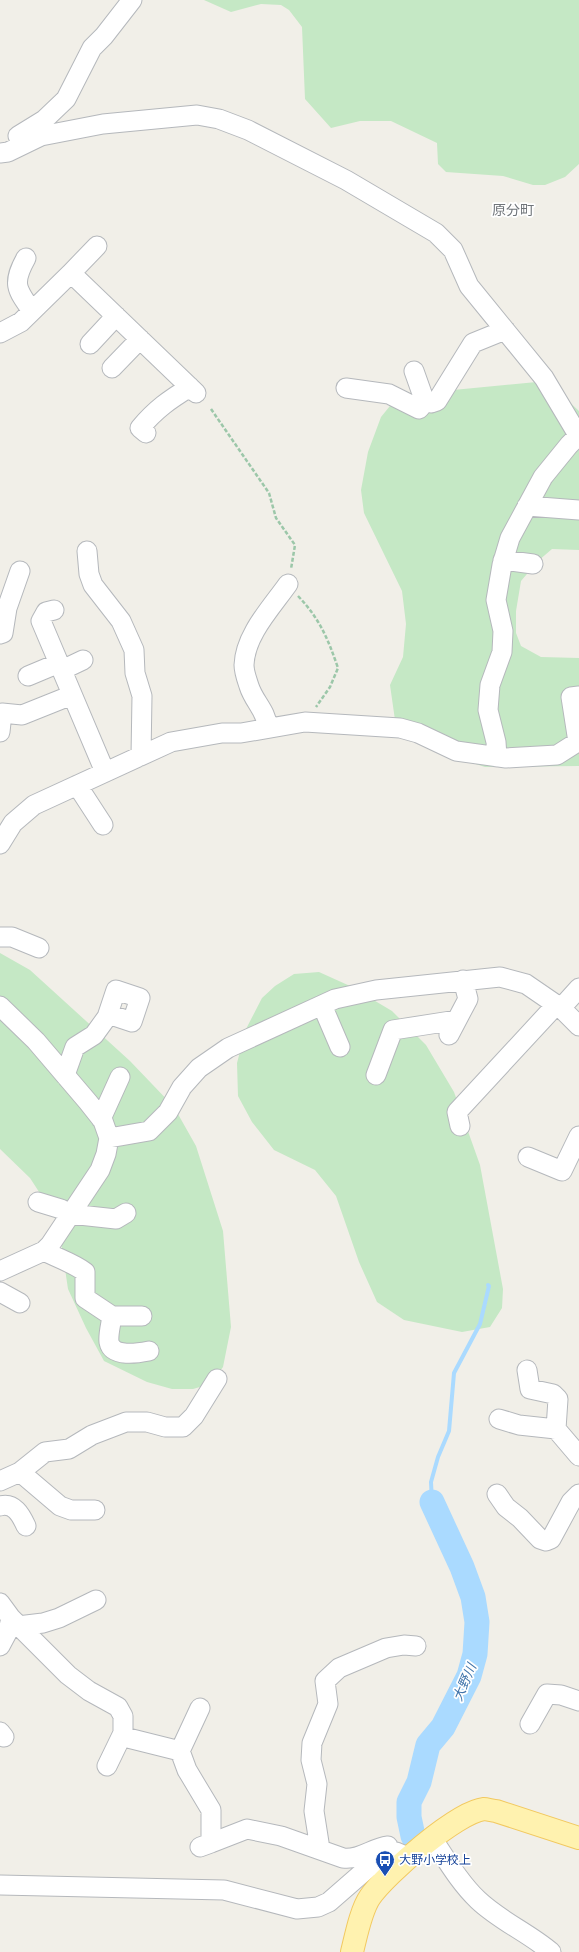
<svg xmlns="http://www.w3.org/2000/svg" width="579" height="1952" font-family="'Sofia Sans Condensed','Noto Sans JP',sans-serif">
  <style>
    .green { fill: #c5e8c5 }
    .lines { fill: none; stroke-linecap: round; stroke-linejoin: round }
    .stream { stroke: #aadaff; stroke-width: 4 }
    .river { stroke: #aadaff; stroke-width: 25 }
    .minor-casing { stroke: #b5b8bc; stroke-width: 21 }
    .major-casing { stroke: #f2c960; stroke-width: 24 }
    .path { stroke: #9cc7a9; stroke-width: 2.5; stroke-dasharray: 4 2; stroke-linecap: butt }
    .minor { stroke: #fff; stroke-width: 19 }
    .major { stroke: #fff2af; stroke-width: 22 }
    .labels { text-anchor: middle; stroke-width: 3.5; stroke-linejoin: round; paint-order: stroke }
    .transit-label { font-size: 12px; fill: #164399; stroke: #fff; text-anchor: start }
    .water-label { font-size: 13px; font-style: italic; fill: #4174aa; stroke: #fff }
    .quarter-label { font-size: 14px; fill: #70757a; stroke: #fff }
  </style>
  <rect width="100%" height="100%" fill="#f1efe8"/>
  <path class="green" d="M204,0H579V164L565,177L545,185H533L503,176L446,172L438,164L437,143L391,121H360L331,128L305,99L302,27L289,10L281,5L261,4L231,12Z
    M547,381L579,411V550L552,549L538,561L521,581L516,611V633L521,646L541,657L579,658V766L485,767L445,754L395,720L390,685L403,657L406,624L402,591L364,513L361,490L368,452L381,417L394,401L412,394Z
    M0,953L30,970L130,1061L174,1107L196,1146L223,1231L231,1327L223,1367L210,1384L193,1389H172L147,1382L104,1361L86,1328L68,1289L61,1242L54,1215L30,1178L0,1149Z
    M319,972L350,986L392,1011L426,1045L454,1092L480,1165L503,1289L502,1308L490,1327L462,1332L404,1320L377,1302L359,1262L336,1196L315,1170L274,1150L252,1122L238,1096L237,1063L246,1029L262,998L275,986L294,974Z"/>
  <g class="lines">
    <path class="stream" d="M432,1502L431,1482L438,1457L449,1431L454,1373L480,1324L489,1286L488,1285"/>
    <path class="river" d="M413,1836L409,1817V1802L419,1782L428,1745L443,1727L469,1676L475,1654L477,1622L473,1597L462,1567L432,1502"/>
    <g class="minor-casing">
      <path id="minor" d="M18,136L44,120L66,99L92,48L104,36L132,0
        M0,153L8,152L41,136L103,124L197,115L219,119L248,130L346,180L436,233L453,250L469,286L544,378L578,435
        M26,258C12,283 16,289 32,311
        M71,273L97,246
        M0,333L21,322L71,273L196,393
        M90,344L116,316
        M112,368L140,339
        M414,371L425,402L431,403L437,401L473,343L505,330
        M346,388L389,394L419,409L425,402
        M146,433L140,428C156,409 169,400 190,387
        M527,506L579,510
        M87,551L89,574L93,585L121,621L134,650L135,673L142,696L141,756
        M503,560L533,564
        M54,610L46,612L41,621L105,772
        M0,634L3,633L7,608L20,571
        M62,670L83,660
        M28,676L59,663
        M268,728C266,710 254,702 249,686C247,680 244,672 244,665C245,635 271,608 288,584
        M0,732L2,713L22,715L72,695
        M578,742L571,697L579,696
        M497,757L496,742L488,710L490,685L502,652L503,631L496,600L502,565L510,538L543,477L569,445L579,435
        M77,785L103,825
        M0,844L13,823L34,805L171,742L222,733H241L305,722L400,728L418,733L456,751L506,758L557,755L579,741
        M0,937H12L39,948
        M322,1005L340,1047
        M0,1006L36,1041L88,1102L103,1121L109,1138L106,1154L100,1170L50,1245L44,1251L0,1271
        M561,1008L579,988
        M449,1035L468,999L463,980
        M65,1075L75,1047L94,1035L107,1017L116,990L140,998L132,1022L108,1014
        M376,1075L393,1030L457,1020
        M101,1119L120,1077
        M460,1126L457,1112L556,1005
        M109,1138L149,1131L168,1112L182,1087L199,1068L228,1048L335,999L376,990L500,977L526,984L561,1008L579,1026
        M528,1157L562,1171L579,1136
        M38,1202L61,1209L70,1214L116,1219L126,1213
        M44,1251C57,1258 73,1263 85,1272V1298L112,1316H142
        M0,1292L20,1303
        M112,1316C111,1324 108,1334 109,1342C112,1358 139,1353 149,1351
        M527,1370L530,1389L553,1394L558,1399L556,1429
        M499,1419L519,1425L556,1429L579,1456
        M20,1472L60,1506L71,1510H95
        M0,1481L20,1472L45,1452L69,1449L92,1435L126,1422H147L165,1427H183L194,1416L217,1379
        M497,1494L506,1507L520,1518L540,1539L546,1541L551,1539L571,1502L579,1494
        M0,1506C14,1502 21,1515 26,1526
        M0,1603L11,1618L8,1631L0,1646
        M11,1618L68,1675L89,1691L118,1707L123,1716V1733L128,1738L180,1751L187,1770L211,1810V1843L200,1847
        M18,1626L43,1623L59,1618L96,1600
        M530,1724L547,1694L561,1695L579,1701
        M0,1732L4,1737
        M180,1751L200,1708
        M107,1766L123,1733
        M432,1838C446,1859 460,1883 478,1900C500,1921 529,1933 551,1952
        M211,1843L247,1829L281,1836L343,1858C360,1860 372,1848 388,1846
        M320,1849L314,1811L317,1784L311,1760L312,1743L328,1704L325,1681L339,1668L386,1648L404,1645L416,1646
        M0,1885L224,1890L297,1909L318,1907L329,1902L368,1868L396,1852L403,1855L407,1859"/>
    </g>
    <g class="major-casing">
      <path id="major" d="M352,1952C356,1936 361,1910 370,1897C386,1874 457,1812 484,1809C487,1809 492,1811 496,1811L579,1838"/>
    </g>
    <path class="path" d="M211,409L269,493L276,518L295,545L291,569
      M298,596C320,619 328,639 338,668L330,687L316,707"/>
    <use href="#minor" class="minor"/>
    <use href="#major" class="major"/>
  </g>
  <defs>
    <g id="bus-pin" transform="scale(1)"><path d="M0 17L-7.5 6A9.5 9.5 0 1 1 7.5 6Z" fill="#1a4fb4" stroke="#fff"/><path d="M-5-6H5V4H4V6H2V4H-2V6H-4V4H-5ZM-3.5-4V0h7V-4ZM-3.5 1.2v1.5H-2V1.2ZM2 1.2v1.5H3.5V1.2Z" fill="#fff"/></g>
  </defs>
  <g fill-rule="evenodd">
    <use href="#bus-pin" x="385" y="1860"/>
  </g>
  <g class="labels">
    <g class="transit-label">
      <text x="399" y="1864">大野小学校上</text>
    </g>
    <g class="water-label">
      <text transform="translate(464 1682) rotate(-67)" y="5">大野川</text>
    </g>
    <g class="quarter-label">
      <text x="513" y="215">原分町</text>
    </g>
  </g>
</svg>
